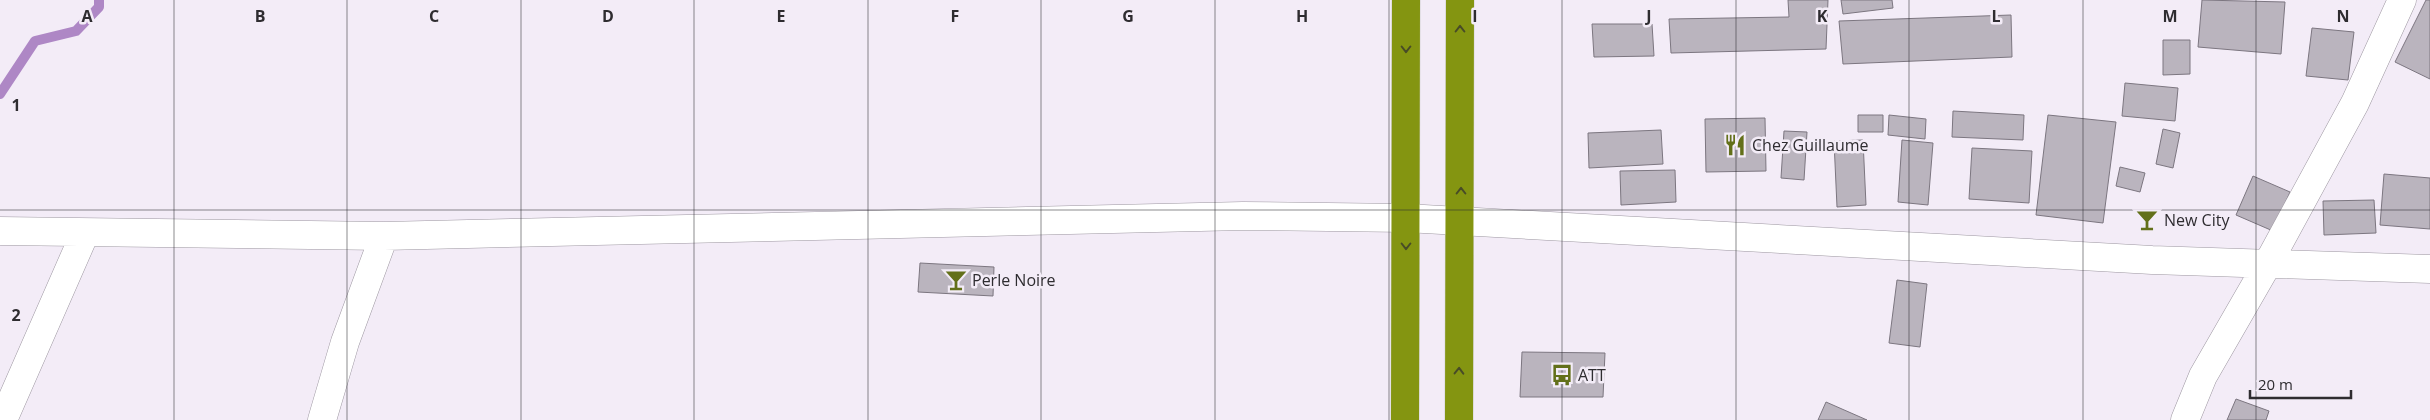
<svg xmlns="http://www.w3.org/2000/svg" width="2430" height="420" font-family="'Open Sans',sans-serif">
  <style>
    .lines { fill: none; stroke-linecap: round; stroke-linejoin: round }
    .stream { stroke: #ae87c5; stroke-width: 10 }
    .building { fill: #bab4be; stroke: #7c7680 }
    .minor-casing { stroke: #9d97a1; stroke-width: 29 }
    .highway-casing { stroke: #d1d1d1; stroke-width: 29 }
    .minor { stroke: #fff; stroke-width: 28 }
    .highway { stroke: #849511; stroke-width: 28 }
    .oneway { stroke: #484c27 }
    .grid { fill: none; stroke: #2e2c30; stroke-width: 1; stroke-opacity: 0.55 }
    .labels { text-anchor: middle; stroke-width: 5; stroke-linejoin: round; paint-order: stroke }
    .poi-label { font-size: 16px; fill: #2e2c30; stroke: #f3ecf7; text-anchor: start }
    .grid-label { font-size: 16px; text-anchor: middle; font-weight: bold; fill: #2e2c30; stroke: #f3ecf7; stroke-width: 5; stroke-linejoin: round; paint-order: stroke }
  </style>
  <rect width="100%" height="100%" fill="#f3ecf7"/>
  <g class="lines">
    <path class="stream" d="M0,94L35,41L76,31L99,7V0"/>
  </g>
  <path class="building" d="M1788,0H1828L1826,49L1671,53L1669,19L1789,17Z
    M1841,0H1892L1893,8L1843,14Z
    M2202,0L2285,2L2281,54L2198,47Z
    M2426,0H2430V79L2395,62Z
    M2011,15L2012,57L1843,64L1839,21Z
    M1592,24H1652L1654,56L1594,57Z
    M2312,28L2354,32L2348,80L2306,76Z
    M2163,40H2190V74L2163,75Z
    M2125,83L2178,88L2175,121L2122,116Z
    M1953,111L2024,115L2023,140L1952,137Z
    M1858,115H1883V132H1858Z
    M1889,115L1926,119L1925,139L1888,135Z
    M2048,115L2116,122L2103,223L2036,215Z
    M1765,118L1766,171L1706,172L1705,119Z
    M2163,129L2180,133L2173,168L2156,164Z
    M1661,130L1663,164L1589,168L1588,133Z
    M1784,131L1807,132L1804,180L1781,178Z
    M1863,140L1866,205L1837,207L1834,141Z
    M1902,140L1933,143L1928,205L1898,202Z
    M1972,148L2032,151L2029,203L1969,199Z
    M2120,167L2145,173L2140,192L2116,186Z
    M1675,170L1676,202L1621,205L1620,171Z
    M2384,174L2430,178V229L2380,225Z
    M2253,176L2290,192L2273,231L2236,215Z
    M2374,200L2376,233L2324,235L2323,201Z
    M920,263L994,267L993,296L918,292Z
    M1897,280L1927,284L1920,347L1889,343Z
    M1522,352L1605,353L1603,397H1520Z
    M2236,399L2269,411L2266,420H2227Z
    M1826,402L1867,420H1818Z"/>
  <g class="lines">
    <g class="minor-casing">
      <path id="minor" d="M0,231L384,236L1243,216L1406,218L2152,260L2430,269
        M3,420L85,233
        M322,420L345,342L384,236
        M2185,420L2203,376L2267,265L2355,103L2402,0"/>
    </g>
    <g class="highway-casing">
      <path id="highway" d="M1405,420L1406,0
        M1459,420L1460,0"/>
    </g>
    <use href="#minor" class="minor"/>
    <use href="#highway" class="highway"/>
  </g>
  <defs><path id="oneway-chevron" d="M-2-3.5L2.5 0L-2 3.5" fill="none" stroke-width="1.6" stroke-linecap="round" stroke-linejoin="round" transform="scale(1.25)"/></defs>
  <g class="oneway">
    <use href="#oneway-chevron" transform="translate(1460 29) rotate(-90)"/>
    <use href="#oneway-chevron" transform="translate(1406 49) rotate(90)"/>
    <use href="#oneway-chevron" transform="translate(1461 191) rotate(-90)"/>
    <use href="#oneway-chevron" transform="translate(1406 246) rotate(90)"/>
    <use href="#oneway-chevron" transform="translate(1459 371) rotate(-89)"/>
  </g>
  <path class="grid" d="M174,0V420M347,0V420M521,0V420M694,0V420M868,0V420M1041,0V420M1215,0V420M1389,0V420M1562,0V420M1736,0V420M1909,0V420M2083,0V420M2256,0V420M0,210H2430"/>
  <defs>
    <g id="restaurant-bare" transform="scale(1.725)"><path d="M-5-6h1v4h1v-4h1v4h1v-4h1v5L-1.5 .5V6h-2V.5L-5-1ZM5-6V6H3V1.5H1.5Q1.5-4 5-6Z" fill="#63701a" stroke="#f3ecf7" stroke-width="2.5" paint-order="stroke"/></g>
    <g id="bar-bare" transform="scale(1.725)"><path d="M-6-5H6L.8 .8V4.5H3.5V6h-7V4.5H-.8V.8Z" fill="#63701a" stroke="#f3ecf7" stroke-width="2.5" paint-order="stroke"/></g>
    <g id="bus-bare" transform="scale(1.725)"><path d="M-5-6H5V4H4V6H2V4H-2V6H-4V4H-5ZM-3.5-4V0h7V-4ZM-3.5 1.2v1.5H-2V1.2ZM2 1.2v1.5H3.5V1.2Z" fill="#63701a" stroke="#f3ecf7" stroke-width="2.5" paint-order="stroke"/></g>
  </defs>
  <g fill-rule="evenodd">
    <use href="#restaurant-bare" x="1735" y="145"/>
    <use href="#bar-bare" x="2147" y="220"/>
    <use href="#bar-bare" x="956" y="280"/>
    <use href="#bus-bare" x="1562" y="375"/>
  </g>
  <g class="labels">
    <g class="poi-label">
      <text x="1752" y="151">Chez Guillaume</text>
      <text x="2164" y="226">New City</text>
      <text x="972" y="286">Perle Noire</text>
      <text x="1578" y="381">ATT</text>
    </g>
  </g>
  <g class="grid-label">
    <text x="87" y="22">A</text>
    <text x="260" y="22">B</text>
    <text x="434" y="22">C</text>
    <text x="608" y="22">D</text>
    <text x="781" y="22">E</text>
    <text x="955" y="22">F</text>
    <text x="1128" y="22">G</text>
    <text x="1302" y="22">H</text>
    <text x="1475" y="22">I</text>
    <text x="1649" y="22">J</text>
    <text x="1822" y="22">K</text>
    <text x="1996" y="22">L</text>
    <text x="2170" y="22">M</text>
    <text x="2343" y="22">N</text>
    <text x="16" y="111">1</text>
    <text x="16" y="321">2</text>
  </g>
  <path d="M2250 390v8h101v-8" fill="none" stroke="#2e2c30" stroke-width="2.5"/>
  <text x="2258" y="390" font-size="15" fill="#2e2c30" stroke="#f3ecf7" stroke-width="4" paint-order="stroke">20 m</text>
</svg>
